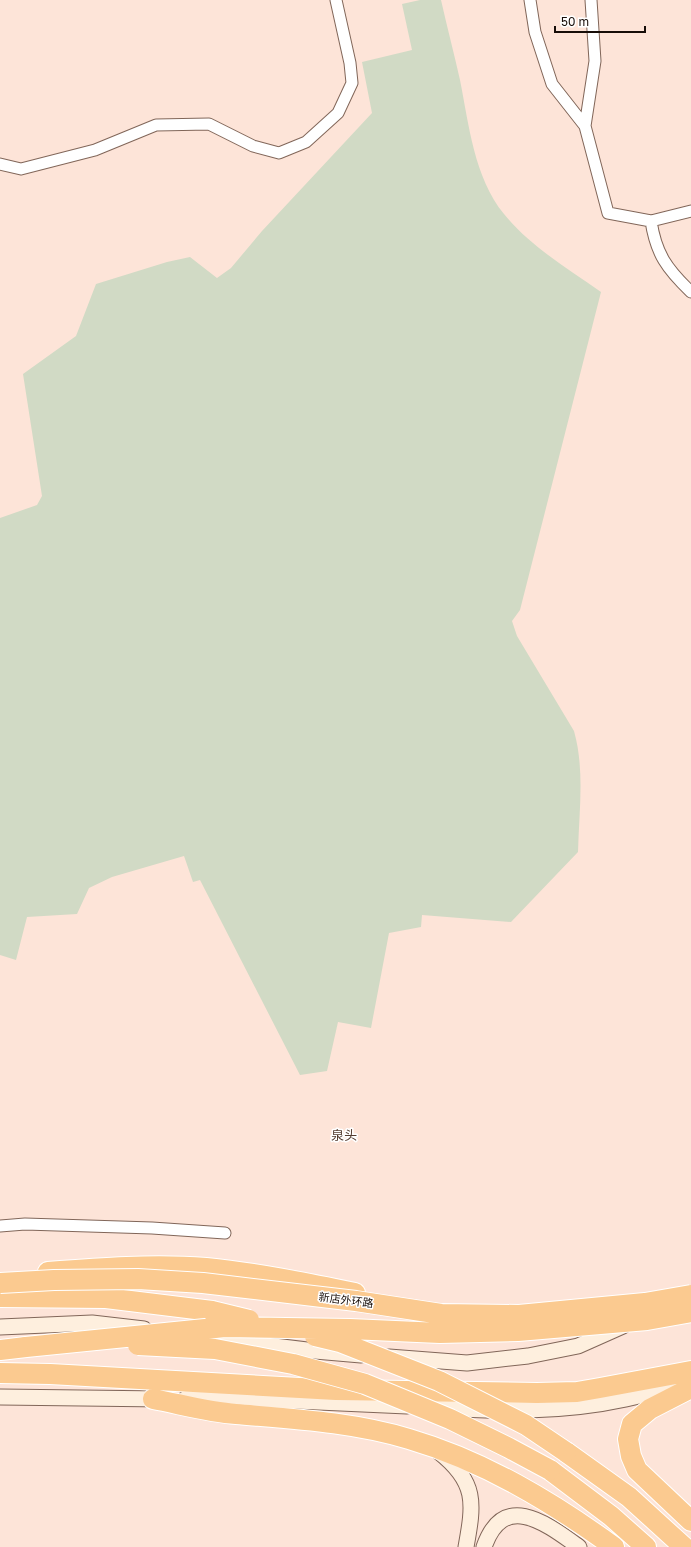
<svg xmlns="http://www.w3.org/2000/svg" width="691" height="1547" font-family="'Golos Text','Noto Sans SC',sans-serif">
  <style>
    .green { fill: #d1dac5 }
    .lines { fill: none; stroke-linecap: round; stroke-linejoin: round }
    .street-casing { stroke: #816659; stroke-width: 13 }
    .secondary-casing { stroke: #816659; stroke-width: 17 }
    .highway-casing { stroke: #fff; stroke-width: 22 }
    .street { stroke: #fff; stroke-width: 11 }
    .secondary { stroke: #feefde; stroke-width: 15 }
    .highway { stroke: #fbca90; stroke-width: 20 }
    .highway-bridge-casing { stroke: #fff; stroke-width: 22; stroke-linecap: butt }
    .highway-bridge { stroke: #fbca90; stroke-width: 20 }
    .labels { text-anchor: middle; stroke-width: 3; stroke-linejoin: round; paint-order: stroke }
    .street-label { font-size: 11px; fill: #170d08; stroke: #fff }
    .quarter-label { font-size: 13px; fill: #533b2f; stroke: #fff }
  </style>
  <rect width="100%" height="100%" fill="#fde4d8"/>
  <path class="green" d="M420,0H441C447,27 454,53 460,80C469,125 474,177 504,214C531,247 567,268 601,292L520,610L512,621L517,636L574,731C585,770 579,812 578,852L511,922L422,915L421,927L389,933L371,1028L338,1022L327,1071L300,1075L200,880L193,882L184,856L112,877L89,888L77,914L27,917L16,960L0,955V518L37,505L42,496L23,374L76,336L96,284L167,262L190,257L217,278L231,268L262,231L372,113L362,62L412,50L402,4Z"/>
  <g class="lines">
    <g class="street-casing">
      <path id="street" d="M530,0L535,32L552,84L585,126L608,213L651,221L691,211
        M585,126L595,61L591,0
        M0,164L21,169L95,150L156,125L209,124L253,146L279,153L306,142L338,113L352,83L350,63L336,0
        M651,221C656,254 667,269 691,292
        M0,1226L25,1224L152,1228L225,1233"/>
    </g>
    <g class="secondary-casing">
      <path id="secondary" d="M0,1327L92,1323L144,1329
        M194,1336L315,1351L361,1355
        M389,1357L467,1363L528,1356L578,1346L623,1326
        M0,1397L163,1399
        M185,1399L274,1400L407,1406
        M431,1407C496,1412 562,1413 626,1399C648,1394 669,1387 691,1381
        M439,1452C477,1482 474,1503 466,1547
        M484,1547C504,1490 547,1524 579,1547"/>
    </g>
    <g class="highway-casing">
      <path id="highway" d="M48,1272C100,1268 153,1264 206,1268C256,1273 306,1283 355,1293
        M0,1297L106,1298L212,1311
        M0,1350L26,1347
        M0,1373L50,1374L336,1390L537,1393L577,1392L600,1388L691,1371
        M691,1388L650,1409L632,1424L628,1439L631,1456L637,1470L691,1521
        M153,1399C180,1404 208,1412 236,1414C294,1419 353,1422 409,1439C484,1461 552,1502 614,1547
        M566,1452L629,1497L684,1547
        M550,1470L611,1516L646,1547"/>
    </g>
    <use href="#street" class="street"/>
    <use href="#secondary" class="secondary"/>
    <use href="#highway" class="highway"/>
    <g class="highway-bridge-casing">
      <path id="highway-bridge" d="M0,1283L54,1280L138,1279L203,1283L356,1301L441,1314L519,1315L645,1303L691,1295
        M212,1311L249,1320
        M315,1336L340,1342L439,1381L526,1425L566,1452
        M138,1345L215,1349L293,1364L365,1384L450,1419L509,1448L550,1470
        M26,1347L225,1327L350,1329L440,1333L518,1331L647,1320L691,1312"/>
    </g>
    <use href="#highway-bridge" class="highway-bridge"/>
  </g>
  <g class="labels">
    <g class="street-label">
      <text transform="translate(346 1300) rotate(7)" y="4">新店外环路</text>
    </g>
    <g class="quarter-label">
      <text x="344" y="1140">泉头</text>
    </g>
  </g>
  <path d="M555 26v6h90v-6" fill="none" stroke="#170d08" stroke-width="2"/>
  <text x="561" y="26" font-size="12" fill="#170d08" stroke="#ffffff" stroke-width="3" paint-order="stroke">50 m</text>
</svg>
